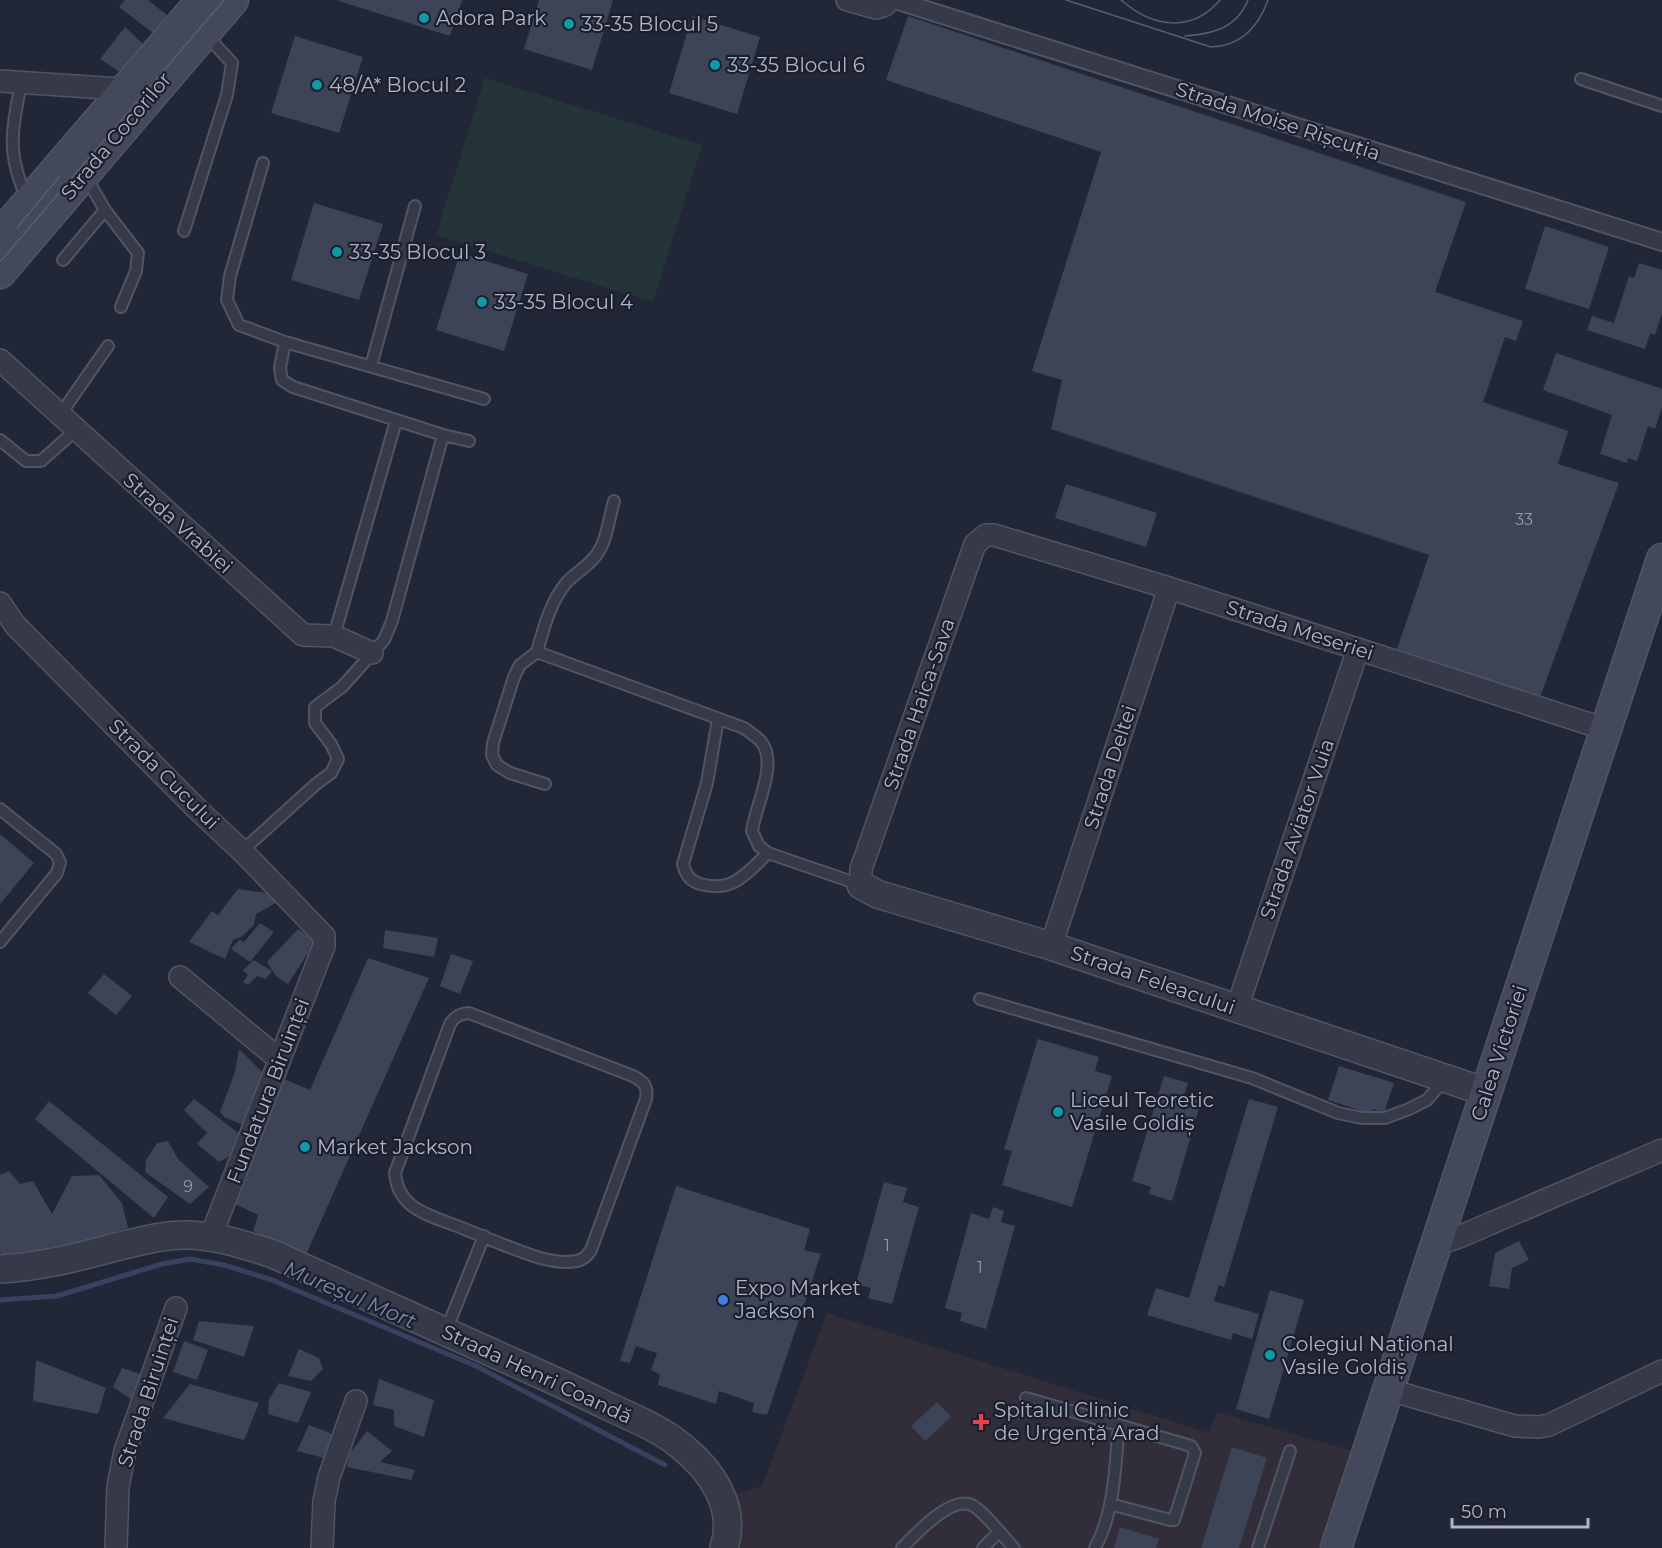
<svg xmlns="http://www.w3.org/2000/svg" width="1662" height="1548" font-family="Montserrat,sans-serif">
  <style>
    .medical { fill: #312d39 }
    .green { fill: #253439 }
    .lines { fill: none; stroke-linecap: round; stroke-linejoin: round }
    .stream { stroke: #394160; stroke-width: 5 }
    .building { fill: #3e4457 }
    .service-casing { stroke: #505463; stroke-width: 14 }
    .pedestrian-casing { stroke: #505463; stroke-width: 20 }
    .minor-casing { stroke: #505463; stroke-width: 24 }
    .tertiary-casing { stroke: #505463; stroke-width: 30 }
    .secondary-casing { stroke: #505463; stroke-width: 33 }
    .service { stroke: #363a48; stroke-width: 10 }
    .pedestrian { stroke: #363a48; stroke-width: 16 }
    .minor { stroke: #363a48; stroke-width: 21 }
    .tertiary { stroke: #363a48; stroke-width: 27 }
    .secondary { stroke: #44485b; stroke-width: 30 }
    .tram { stroke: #585d6f; stroke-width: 1.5 }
    .culture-dot { fill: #0f9aa8; stroke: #1b1f2d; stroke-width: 2 }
    .shop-dot { fill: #3f7fe0; stroke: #1b1f2d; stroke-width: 2 }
    .health-dot { fill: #e0444e; stroke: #1b1f2d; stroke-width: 2 }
    .labels { text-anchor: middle; stroke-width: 4.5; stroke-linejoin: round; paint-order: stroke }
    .number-label { font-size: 16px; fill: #9498a9 }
    .poi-label { font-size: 20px; fill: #b0b4c4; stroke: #1b1f2d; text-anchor: start }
    .street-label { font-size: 20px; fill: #b0b4c4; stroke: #1b1f2d }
    .water-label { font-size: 21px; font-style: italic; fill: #7a86aa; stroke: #1b1f2d }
  </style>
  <rect width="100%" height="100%" fill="#222737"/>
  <path class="medical" d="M827,1313L1209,1433L1217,1412L1367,1455L1336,1548H724L719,1488L741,1493L762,1486Z"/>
  <path class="green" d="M485,78L702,145L653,302L436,235Z"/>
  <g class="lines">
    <path class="stream" d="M0,1300L57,1296L162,1264L190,1259L224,1265L272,1280L476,1366L665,1465"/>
  </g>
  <path class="building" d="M125,0H148L167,15L153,33L119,7Z
    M336,0H462L450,36Z
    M539,0H613L592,70L524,49Z
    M692,16L760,37L737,114L669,93Z
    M908,16L1466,202L1435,292L1523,321L1516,341L1505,337L1483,402L1568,431L1558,464L1619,483L1540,697L1397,649L1429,555L1051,429L1062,380L1032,371L1101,152L886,80Z
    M125,27L143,44L120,72L100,59Z
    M295,36L363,57L339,133L271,113Z
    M314,203L383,224L359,300L291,280Z
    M1545,226L1609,247L1589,309L1525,289Z
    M460,253L528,274L504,351L436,330Z
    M1639,263L1662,270V313L1655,335L1650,333L1645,349L1587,330L1592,316L1614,323L1629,276L1634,278Z
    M1556,353L1662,389V407L1655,429L1648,426L1637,461L1628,458L1627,463L1600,454L1612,415L1543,390Z
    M1066,484L1157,513L1146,547L1055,518Z
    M0,834L34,863L0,904Z
    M238,889L268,893L276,903L256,914L254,925L241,937L233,940L225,959L189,942L212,911L218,915Z
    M260,923L274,932L250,962L231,949L239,940L244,942Z
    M298,929L316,941L288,984L276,976L267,962Z
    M385,930L438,938L434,957L383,948Z
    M451,954L473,961L460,994L440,986Z
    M368,958L429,978L305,1257L253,1231L258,1215L233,1203L284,1079L310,1090Z
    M254,960L272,971L266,979L257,976L248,985L243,982L248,975L243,970Z
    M104,974L132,996L116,1015L88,993Z
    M1038,1039L1099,1057L1095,1071L1112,1076L1072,1207L1002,1185L1012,1151L1004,1149Z
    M239,1049L265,1075L246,1126L224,1117L220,1112L235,1072Z
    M1339,1066L1394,1083L1384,1113L1373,1109L1371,1114L1328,1100Z
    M1164,1076L1188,1083L1184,1096L1201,1101L1172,1201L1149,1194L1151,1187L1132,1181Z
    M194,1099L241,1135L240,1150L219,1162L197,1144L207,1133L184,1110Z
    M1249,1099L1278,1107L1224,1287L1219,1285L1214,1301L1259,1314L1252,1339L1233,1333L1231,1340L1147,1315L1156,1288L1189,1298Z
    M49,1101L168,1197L154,1218L35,1119Z
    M168,1141L178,1159L209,1187L190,1204L145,1172L146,1160L157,1143Z
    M9,1171L20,1184L33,1181L52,1214L72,1176L99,1175L122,1203L128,1228L9,1265L0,1252V1175Z
    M884,1182L907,1188L903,1202L919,1207L892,1304L868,1298L871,1288L856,1284Z
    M676,1186L810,1229L804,1250L821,1254L767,1415L752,1412L754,1403L719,1391L716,1404L658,1385L660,1374L651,1370L657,1353L636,1346L630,1363L620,1361Z
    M993,1207L1004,1211L1001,1222L1015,1226L986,1329L960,1321L962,1313L945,1308L971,1213L989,1219Z
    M1519,1241L1529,1260L1512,1268L1509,1289L1489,1286L1495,1253Z
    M1270,1290L1304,1300L1269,1419L1236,1409Z
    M199,1321L254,1326L244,1357L193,1340Z
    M184,1341L208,1350L197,1380L173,1372Z
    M299,1349L319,1358L323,1369L311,1381L288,1376Z
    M36,1360L106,1388L98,1414L33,1401Z
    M122,1368L143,1375L134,1401L113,1387Z
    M379,1379L434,1400L424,1437L394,1426V1410L373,1405Z
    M279,1383L311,1392L298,1423L268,1414L269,1399Z
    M190,1384L259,1403L244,1440L163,1418Z
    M937,1402L951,1417L925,1441L911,1426Z
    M309,1425L333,1434L324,1458L297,1451Z
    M367,1431L392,1451L380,1462L415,1470L411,1480L347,1467L350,1453Z
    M1232,1447L1267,1458L1239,1548H1201Z
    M1120,1527L1159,1539L1156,1548H1114Z"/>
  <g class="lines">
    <g class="service-casing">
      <path id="service" d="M1581,79L1662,106
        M21,83C12,131 6,152 27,199
        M263,163L230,276L227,300L239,325L285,342L484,399
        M86,177L105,210L138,253L136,271L121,307
        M184,231L227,95L232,63L207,36
        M63,260L105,210
        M371,366L415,206
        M60,415L108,346
        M443,435L469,441
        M0,440L26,461H41L76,430
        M334,636L396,421
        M537,652C544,627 550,603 566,583C575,573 589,566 597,554C607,540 609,518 614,501
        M718,719L707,783L683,864C685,874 690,881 700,884C733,893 746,874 768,853
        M545,784L510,773L497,765L492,755L493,743L514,677L520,665L537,652L744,728C750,733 758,737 762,743C778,765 755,807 752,831L759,846L768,853L861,885
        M0,809L56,854L60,862L57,873L0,942
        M242,851L316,784L331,773L338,759L331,744L315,723V707L342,687L384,640L392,621L443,435L293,387L282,380L280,368L285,342
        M980,999L1252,1078L1338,1113L1362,1118H1385L1409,1109L1427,1100L1445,1079
        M469,1013L633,1076C644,1082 648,1086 646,1099L591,1250C587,1256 584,1259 577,1261C566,1263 551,1261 540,1258C514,1250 487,1238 462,1228C445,1221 425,1216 411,1205C400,1196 396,1186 395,1173L450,1024C455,1016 460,1014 469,1013Z
        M446,1331L484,1236
        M1026,1398L1191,1446L1195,1453L1174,1520H1170L1110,1504
        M902,1548C915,1535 954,1491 975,1507C988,1516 1002,1536 1014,1548
        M983,1548L999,1532
        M1095,1548C1115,1511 1115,1466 1119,1425
        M1258,1548L1290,1451"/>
    </g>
    <g class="pedestrian-casing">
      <path id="pedestrian" d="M895,0L1662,242"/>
    </g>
    <g class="minor-casing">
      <path id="minor" d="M847,0L876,8L885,5L887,0
        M0,81L135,90
        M0,360L303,635L334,636L372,653
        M0,603L15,625L198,810L242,851L324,936V946L211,1236
        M861,885V869L975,544L986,535H994L1169,588L1605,729
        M1051,946L1169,588
        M180,977L280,1060
        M1237,1008L1358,649
        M1436,1245L1459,1237L1662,1150
        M1389,1390L1515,1426L1539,1427L1549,1425L1662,1371
        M116,1548L118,1487L125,1451L176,1308
        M322,1548L324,1501L329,1477L356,1401"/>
    </g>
    <g class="tertiary-casing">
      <path id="tertiary" d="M861,885L877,894L1051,946L1486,1092
        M0,1269C38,1267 75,1258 112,1248C137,1242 163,1234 189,1235C218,1236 245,1245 273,1254C360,1293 448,1333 535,1372C562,1384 587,1396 614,1409C637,1420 661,1429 681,1446C712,1471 737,1507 724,1548"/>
    </g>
    <g class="secondary-casing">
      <path id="secondary" d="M0,235L202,0
        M0,273L233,0
        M1336,1548L1662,559"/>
    </g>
    <use href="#service" class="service"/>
    <use href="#pedestrian" class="pedestrian"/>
    <use href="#minor" class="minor"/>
    <use href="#tertiary" class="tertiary"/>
    <use href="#secondary" class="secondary"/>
    <path class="tram" d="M1066,0L1211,47C1241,46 1258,28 1268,0
      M1121,0C1152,27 1191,34 1220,0
      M1185,36C1213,34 1237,28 1248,0
      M17,228L59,177
      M0,262L224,0"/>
  </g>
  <g class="culture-dot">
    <circle cx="424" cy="18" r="6"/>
    <circle cx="569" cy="24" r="6"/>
    <circle cx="715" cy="65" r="6"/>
    <circle cx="317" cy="85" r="6"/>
    <circle cx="337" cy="252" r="6"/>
    <circle cx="482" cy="302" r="6"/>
    <circle cx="1058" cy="1112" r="6"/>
    <circle cx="305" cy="1147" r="6"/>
    <circle cx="1270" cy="1355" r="6"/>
  </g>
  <circle class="shop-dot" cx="723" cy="1300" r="6"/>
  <path class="health-dot" d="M978 1413h6v6h6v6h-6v6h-6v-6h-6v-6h6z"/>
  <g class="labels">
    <g class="number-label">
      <text x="1524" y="525">33</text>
      <text x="188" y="1192">9</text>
      <text x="887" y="1251">1</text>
      <text x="980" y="1273">1</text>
    </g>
    <g class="poi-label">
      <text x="436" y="25">Adora Park</text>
      <text x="581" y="31">33-35 Blocul 5</text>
      <text x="727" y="72">33-35 Blocul 6</text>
      <text x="329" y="92">48/A* Blocul 2</text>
      <text x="349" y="259">33-35 Blocul 3</text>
      <text x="494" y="309">33-35 Blocul 4</text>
      <text x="1070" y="1107">Liceul Teoretic<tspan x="1070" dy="23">Vasile Goldiș</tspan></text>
      <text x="317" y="1154">Market Jackson</text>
      <text x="735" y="1295">Expo Market<tspan x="735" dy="23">Jackson</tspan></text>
      <text x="1282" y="1351">Colegiul Național<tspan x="1282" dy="23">Vasile Goldiș</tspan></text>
      <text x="994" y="1417">Spitalul Clinic<tspan x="994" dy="23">de Urgență Arad</tspan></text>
    </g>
    <g class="street-label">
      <text transform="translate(1278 121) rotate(18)" y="7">Strada Moise Rișcuția</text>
      <text transform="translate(116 136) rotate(-50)" y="7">Strada Cocorilor</text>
      <text transform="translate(178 523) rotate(42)" y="7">Strada Vrabiei</text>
      <text transform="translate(1300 630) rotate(18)" y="7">Strada Meseriei</text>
      <text transform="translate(919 704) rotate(-71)" y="7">Strada Haica-Sava</text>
      <text transform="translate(1110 767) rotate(-72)" y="7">Strada Deltei</text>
      <text transform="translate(164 774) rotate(45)" y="7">Strada Cucului</text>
      <text transform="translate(1297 829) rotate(-71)" y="7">Strada Aviator Vuia</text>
      <text transform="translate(1153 980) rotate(19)" y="7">Strada Feleacului</text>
      <text transform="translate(1499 1053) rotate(-72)" y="7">Calea Victoriei</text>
      <text transform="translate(268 1091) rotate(-69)" y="7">Fundatura Biruinței</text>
      <text transform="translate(537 1374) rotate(25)" y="7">Strada Henri Coandă</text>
      <text transform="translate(148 1392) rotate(-72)" y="7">Strada Biruinței</text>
    </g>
    <g class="water-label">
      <text transform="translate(350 1295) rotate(23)" y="7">Mureșul Mort</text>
    </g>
  </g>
  <path d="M1452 1518v9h136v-9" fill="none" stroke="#b0b4c4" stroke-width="3"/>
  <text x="1461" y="1518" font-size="18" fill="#b0b4c4" stroke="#1b1f2d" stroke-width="4.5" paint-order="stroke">50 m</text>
</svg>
